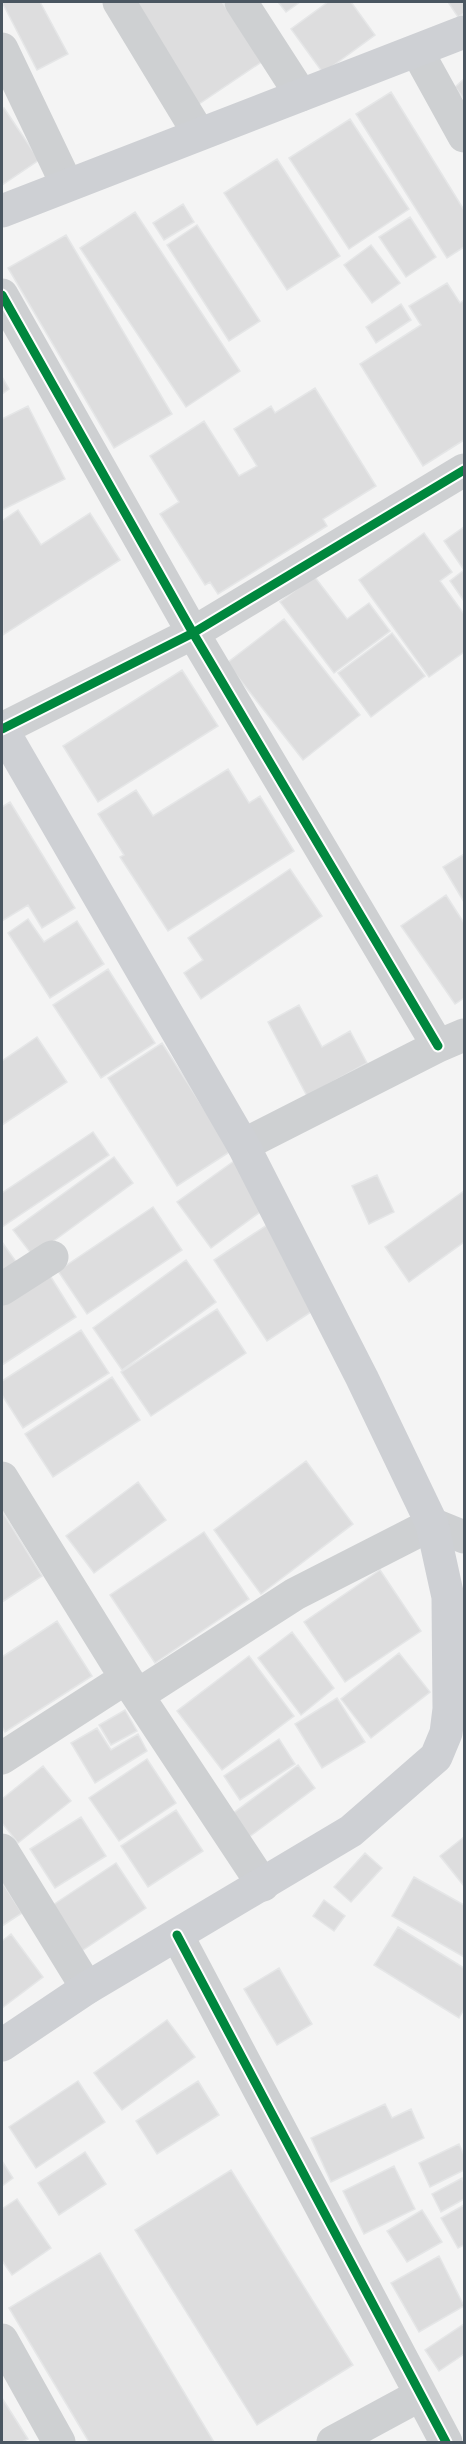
<svg xmlns="http://www.w3.org/2000/svg" width="466" height="2444" font-family="Inter,sans-serif">
  <style>
    .building { fill: #ddddde; stroke: #e5e6e7; stroke-width: 1.5 }
    .lines { fill: none; stroke-linecap: round; stroke-linejoin: round }
    .minor { stroke: #ced0d2; stroke-width: 33 }
    .secondary { stroke: #ced0d4; stroke-width: 33 }
    .cycleway-casing { stroke: #fff; stroke-width: 13 }
    .cycleway { stroke: #00873e; stroke-width: 9 }
  </style>
  <rect width="100%" height="100%" fill="#f4f4f4"/>
  <path class="building" d="M2,2H40L68,54L37,70Z
    M132,2H222L263,61L199,104Z
    M278,2H300L286,12Z
    M328,2H351L375,35L323,73L291,29Z
    M448,2H464V13L458,17Z
    M464,79V99L455,87Z
    M391,92L464,210V247L447,258L356,114Z
    M4,108L39,160L2,185V109Z
    M350,119L409,209L349,249L289,158Z
    M277,159L340,256L287,290L224,193Z
    M183,204L194,222L164,240L153,223Z
    M135,212L240,371L186,407L80,248Z
    M410,217L436,257L406,277L379,237Z
    M197,225L260,321L229,341L167,245Z
    M66,235L172,414L114,448L8,268Z
    M371,245L400,283L372,303L344,265Z
    M447,283L460,303L464,300V440L423,466L360,364L421,325L409,306Z
    M401,304L411,320L376,343L366,327Z
    M2,377L9,389L2,394Z
    M315,388L376,486L323,519L327,526L218,594L210,582L205,585L160,514L179,502L150,456L204,421L239,476L257,466L234,429L271,406L275,413Z
    M28,406L65,479L2,510V419Z
    M18,510L41,545L90,513L120,560L3,635L2,521Z
    M464,527V570L444,541Z
    M424,533L452,572L440,581L464,614V652L429,677L359,580Z
    M464,570V601L450,581Z
    M314,576L347,619L369,603L390,631L334,673L280,602Z
    M284,619L360,715L303,760L227,663Z
    M392,633L425,676L371,717L338,673Z
    M182,670L218,726L98,802L63,746Z
    M228,769L249,803L260,796L294,851L168,931L120,857L124,855L98,814L136,790L153,816Z
    M10,802L75,908L42,928L28,905L2,921V807Z
    M464,854V902L443,867Z
    M290,869L322,916L201,999L184,973L203,960L188,938Z
    M446,895L464,923V998L455,1004L401,926Z
    M28,919L44,942L77,921L104,964L50,998L8,933Z
    M108,969L155,1043L101,1078L53,1005Z
    M299,1005L322,1047L350,1031L367,1063L307,1096L268,1022Z
    M37,1037L67,1082L2,1125V1061Z
    M162,1043L231,1151L177,1186L108,1078Z
    M93,1132L109,1155L2,1227V1193Z
    M114,1157L133,1183L33,1256L13,1230Z
    M234,1161L267,1207L211,1248L177,1202Z
    M377,1175L394,1212L369,1224L352,1186Z
    M464,1191V1242L409,1282L385,1247Z
    M153,1207L182,1250L87,1314L58,1271Z
    M267,1225L320,1306L267,1341L214,1260Z
    M2,1242L17,1263L2,1275Z
    M186,1260L216,1302L122,1370L93,1328Z
    M49,1274L76,1317L2,1365V1304Z
    M217,1309L246,1353L151,1416L121,1372Z
    M81,1330L109,1373L23,1428L2,1395V1381Z
    M112,1377L140,1420L53,1477L25,1434Z
    M306,1461L353,1524L261,1594L214,1530Z
    M138,1482L166,1520L94,1573L66,1536Z
    M2,1511L42,1576L2,1602Z
    M204,1532L249,1599L155,1663L110,1595Z
    M380,1570L421,1631L345,1682L304,1622Z
    M57,1621L92,1676L5,1732L2,1727V1657Z
    M292,1632L334,1688L301,1715L258,1658Z
    M399,1653L430,1692L371,1738L341,1699Z
    M249,1656L294,1716L222,1770L177,1711Z
    M337,1698L365,1742L322,1768L295,1724Z
    M125,1710L137,1731L111,1745L99,1725Z
    M97,1728L111,1750L138,1734L147,1751L95,1783L71,1743Z
    M279,1739L295,1764L240,1800L224,1776Z
    M147,1759L176,1803L119,1841L89,1798Z
    M298,1765L315,1788L245,1840L228,1817Z
    M43,1766L71,1801L18,1843L2,1823V1799Z
    M176,1810L203,1851L148,1887L121,1846Z
    M81,1817L106,1856L55,1888L30,1849Z
    M464,1837V1886L440,1856Z
    M365,1853L382,1868L351,1902L334,1887Z
    M116,1863L146,1908L80,1952L50,1907Z
    M414,1877L464,1905V1957L392,1916Z
    M2,1882L22,1913L2,1926Z
    M324,1900L345,1916L334,1931L313,1916Z
    M398,1927L464,1968V2009L459,2018L374,1965Z
    M11,1934L43,1977L2,2008V1941Z
    M279,1968L312,2024L277,2045L244,1989Z
    M167,2020L195,2057L122,2110L94,2073Z
    M78,2081L105,2122L36,2168L9,2127Z
    M198,2081L219,2115L157,2154L136,2121Z
    M385,2104L392,2118L411,2109L424,2138L331,2182L311,2138Z
    M459,2144L464,2155V2170L430,2187L419,2163Z
    M85,2152L106,2184L59,2215L38,2183Z
    M2,2161L13,2178L2,2186Z
    M394,2166L415,2209L364,2234L343,2191Z
    M231,2170L353,2365L257,2425L135,2230Z
    M462,2178L464,2183V2199L441,2212L432,2194Z
    M17,2199L51,2248L12,2275L3,2262L2,2263V2209Z
    M464,2205V2245L458,2248L441,2218Z
    M422,2210L442,2242L407,2262L387,2231Z
    M100,2253L214,2442H89L9,2308Z
    M439,2256L464,2306L419,2332L391,2283Z
    M464,2324V2354L439,2371L425,2350Z
    M2,2398L28,2439L22,2442H2Z"/>
  <g class="lines">
    <path class="minor" d="M119,2L199,134
      M241,2L301,95
      M2,49L67,185
      M417,51L464,136
      M2,295L193,633L438,1046
      M2,729L193,633L464,470
      M243,1145L438,1046L464,1035
      M2,1289L52,1257
      M2,1478L126,1678L263,1885
      M138,1695L295,1594L432,1524L464,1537
      M2,1758L126,1678
      M2,1850L87,1988
      M177,1935L446,2442
      M2,2340L59,2442
      M333,2442L420,2395"/>
    <path class="secondary" d="M2,211L464,32
      M2,729L243,1145L362,1378L432,1524L448,1597L449,1709L446,1733L436,1757L351,1831L87,1988L2,2045"/>
    <g class="cycleway-casing">
      <path id="cycleway" d="M2,295L193,633L438,1046
        M2,729L193,633L464,470
        M177,1935L446,2442"/>
    </g>
    <use href="#cycleway" class="cycleway"/>
  </g>
  <rect width="466" height="2444" fill="none" stroke="#4a5661" stroke-width="6"/>
</svg>
